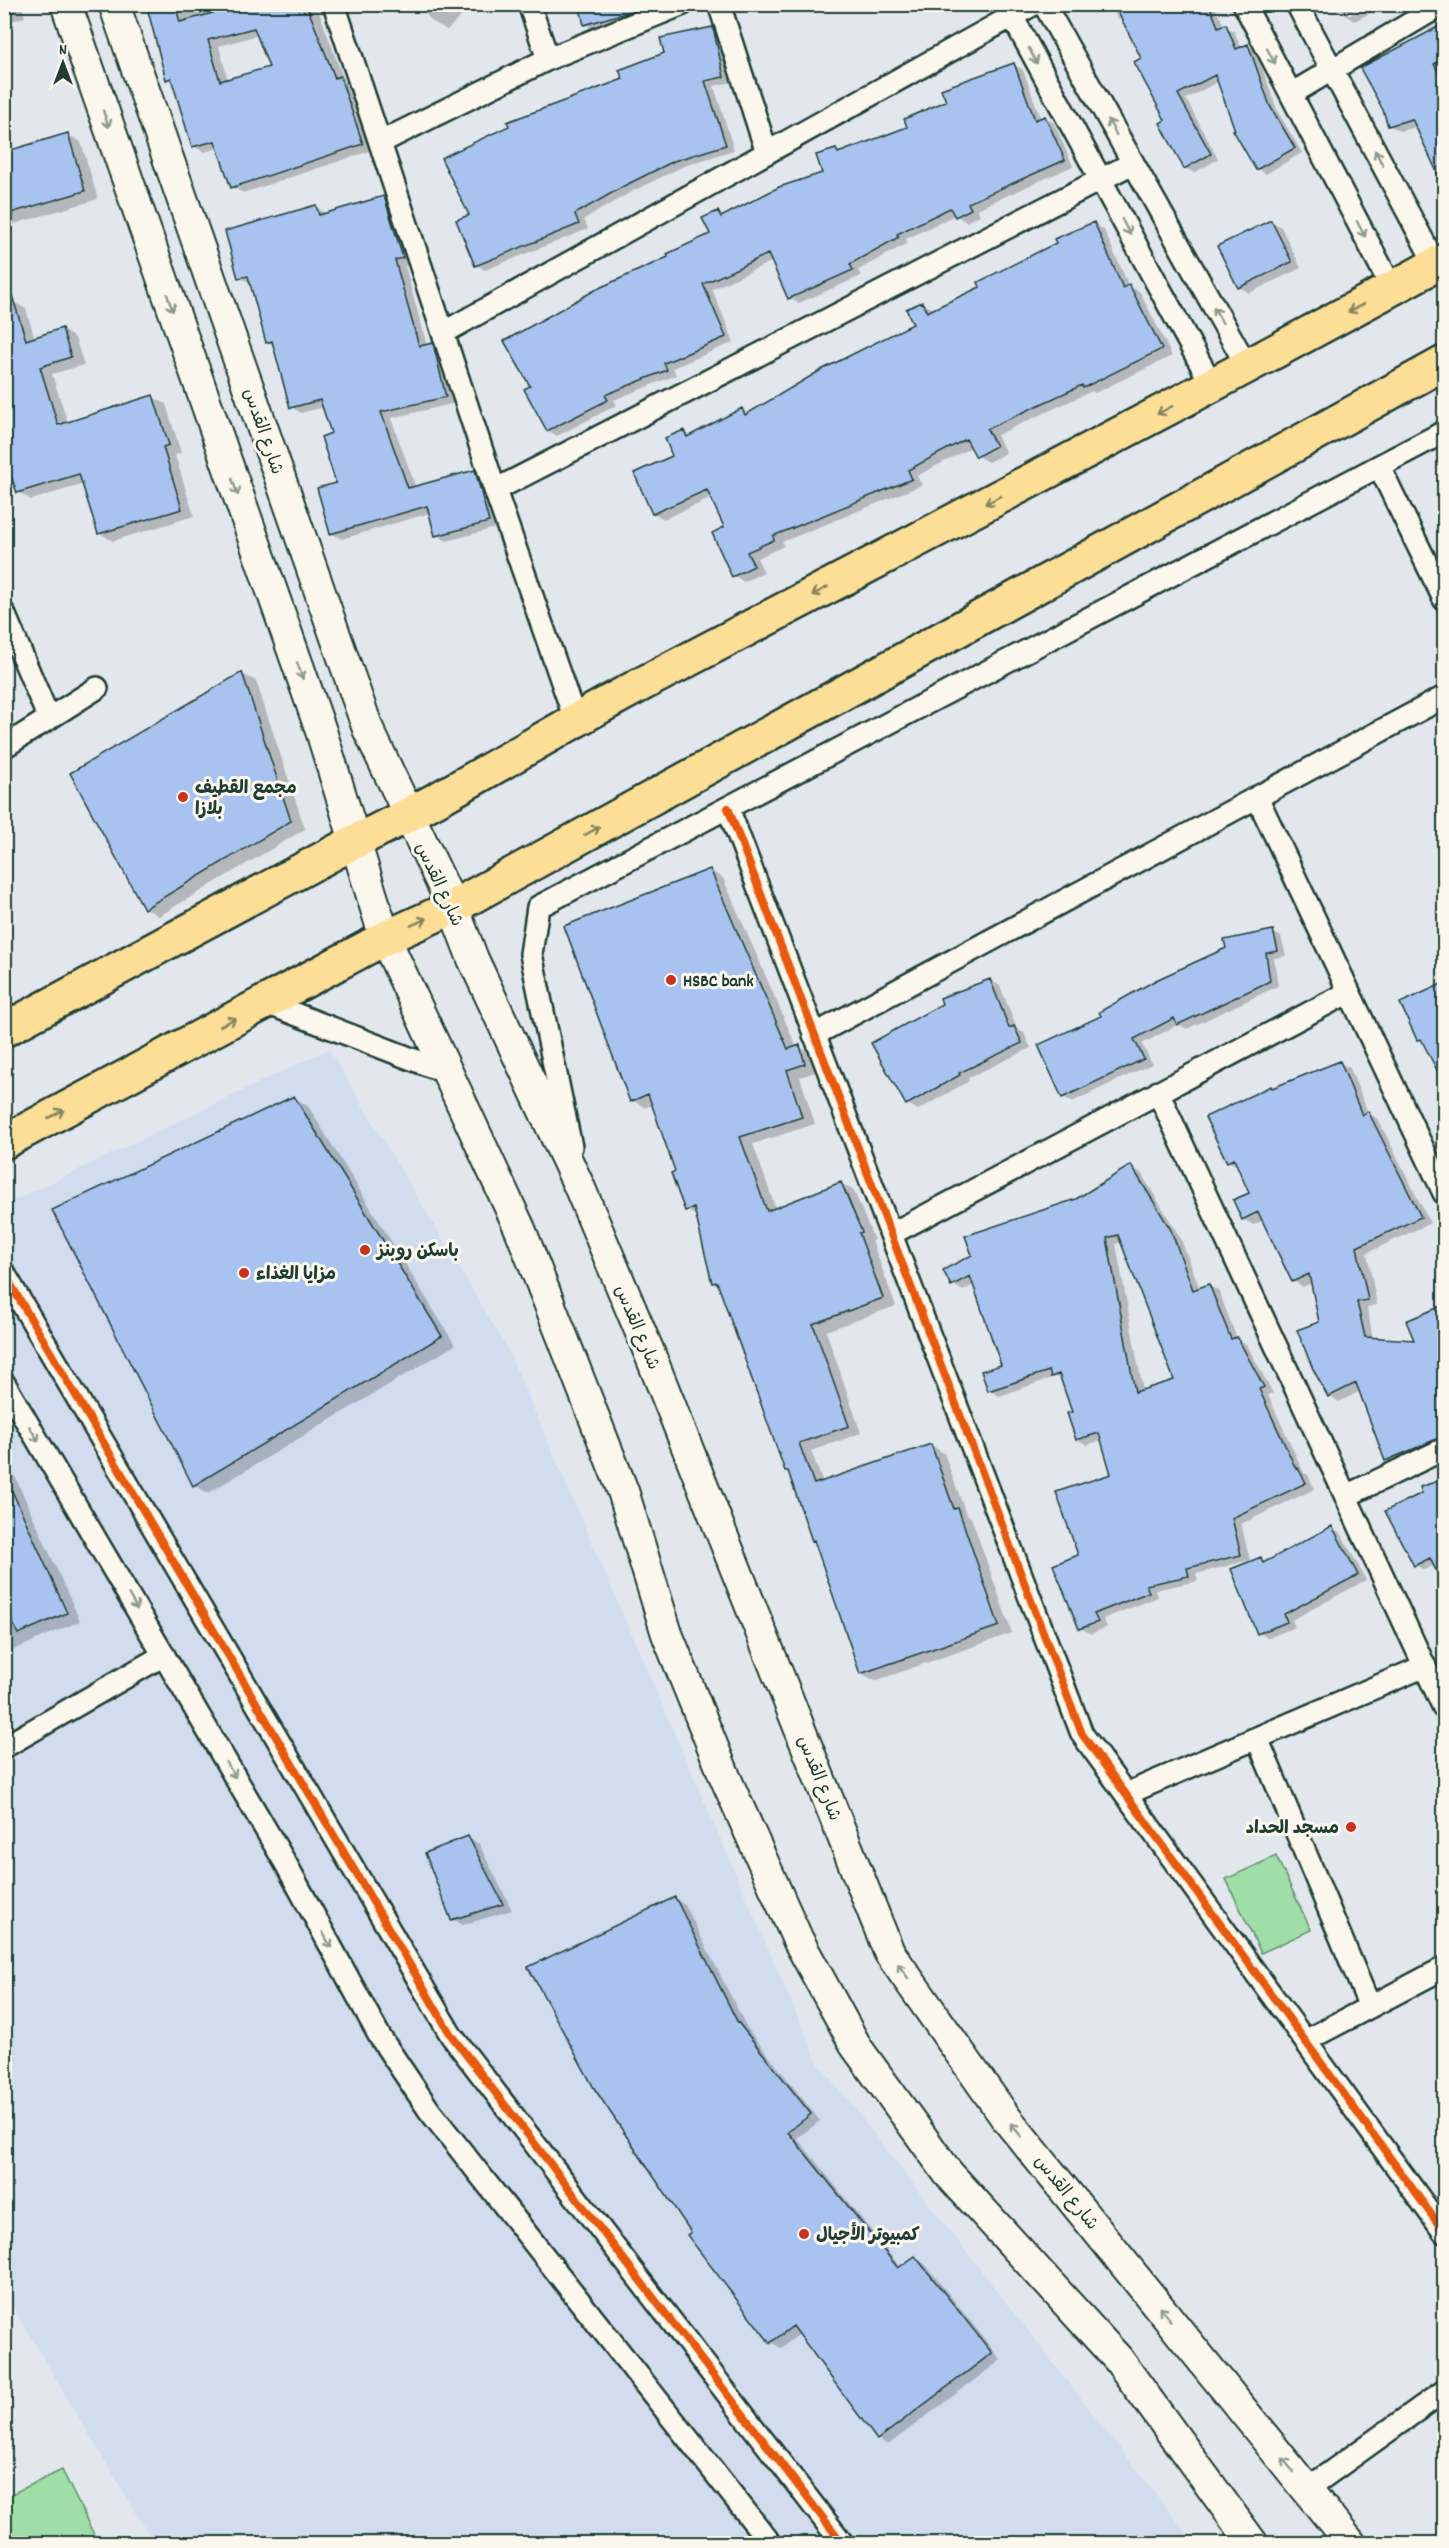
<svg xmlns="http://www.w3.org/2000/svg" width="1449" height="2548" font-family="Dekko,'Playpen Sans Arabic',sans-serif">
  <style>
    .built { fill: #d1dcee }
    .grass { fill: #9fdea7; stroke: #5f8e6e; stroke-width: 1.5 }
    .shadow { fill: #0003; fill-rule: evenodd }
    .building { fill: #a9c3f0; stroke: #1f3d34; stroke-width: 1.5; fill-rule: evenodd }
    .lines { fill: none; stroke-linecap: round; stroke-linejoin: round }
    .minor-casing { stroke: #1f3d34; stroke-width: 26 }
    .secondary-casing { stroke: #1f3d34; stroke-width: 34 }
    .primary-casing { stroke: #1f3d34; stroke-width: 38 }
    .minor { stroke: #fbf7ec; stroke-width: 21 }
    .secondary { stroke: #fbf7ec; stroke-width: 30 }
    .primary { stroke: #fdde96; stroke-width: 33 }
    .cycleway-casing { stroke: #fbf7ec; stroke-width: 11 }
    .cycleway { stroke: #e8590c; stroke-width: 8 }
    .oneway { stroke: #8d9a90 }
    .oneway2 { stroke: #838560 }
    .poi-dot { fill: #c8321e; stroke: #fbf7ec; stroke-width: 2 }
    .labels { text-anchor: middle; stroke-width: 6; stroke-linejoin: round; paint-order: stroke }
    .street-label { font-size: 18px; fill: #1f3d34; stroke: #fbf7ec }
    .poi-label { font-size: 18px; font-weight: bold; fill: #1f3d34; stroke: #fbf7ec; text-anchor: start }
  </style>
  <rect width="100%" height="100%" fill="#e2e7ed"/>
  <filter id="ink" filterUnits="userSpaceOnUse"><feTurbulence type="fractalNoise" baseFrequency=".0167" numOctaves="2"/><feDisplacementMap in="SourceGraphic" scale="12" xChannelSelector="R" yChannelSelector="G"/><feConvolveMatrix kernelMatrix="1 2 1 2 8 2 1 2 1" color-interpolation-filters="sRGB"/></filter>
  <g filter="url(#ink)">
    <path class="built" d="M329,1049L507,1348L817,2061L1194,2543H154L5,2294V1205Z"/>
    <path class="grass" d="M1276,1856L1311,1930L1261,1953L1226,1879Z
      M62,2470L98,2543H5V2497Z"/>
    <path class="shadow" d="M4,4H21L25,17L4,23Z
      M148,4H316L344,80L351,84L373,150L243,193L232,187L219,148L204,152L193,146L174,83L167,79ZM258,35L271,68L228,80L219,46Z
      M416,4H474L447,30L433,22Z
      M581,4H670L595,30L585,24Z
      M1110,4H1214L1224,26L1234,31L1241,48L1248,46L1256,51L1278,112L1302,153L1266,174L1258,169L1235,131L1219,81L1186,99L1218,159L1194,173L1185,168L1143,59L1125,22L1117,18Z
      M1340,4H1365L1348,12V16L1373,4H1389L1354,21L1345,15Z
      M1444,21V176L1439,173L1417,127L1400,131L1389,125L1430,34L1428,30Z
      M713,29L722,34L733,82L714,86L734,150L684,166L633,191L584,219L588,229L485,270L476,265L471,216L625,80L665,54Z
      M1013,64L1023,70L1041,119L1045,117L1054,123L1073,166L977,209L980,215L966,222L955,215L906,239L908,243L858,270L861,276L799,303L790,298L773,261L712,289L734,342L673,368L676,375L614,400L617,405L557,436L548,430L670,258L712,235L718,212L725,216L824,174L836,150L841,153L909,127L948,101Z
      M67,134L81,142L98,199L4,227V153Z
      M384,198L394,204L412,264L405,266L427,346L433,345L443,351L456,403L391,418L416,488L475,472L485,478L499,527L447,541L436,535L430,513L342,539L331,533L338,484L333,434L324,407L301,413L291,407L275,346L267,342L251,283L239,277L316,207L326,214Z
      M1271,221L1281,227L1301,268L1249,293L1239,287Z
      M1094,224L1104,230L1129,286L1140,292L1172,356L1095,393L1092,391L997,435L1006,453L988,462L977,456L972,447L917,476L922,485L782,542L784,546L757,558L764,572L744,582L733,575L726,528L712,498L664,519L653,513L684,432L692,437L742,410L749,414L915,324L922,303L933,309L982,287Z
      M12,301L26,309L35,339L62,330L75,338L84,365L52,374L68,423L153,397L166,404L181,453L175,455L194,516L113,541L99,533L84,484L31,500L18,492Z
      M242,674L256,681L305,829L159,916L145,908Z
      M710,870L723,878L797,1048L800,1047L813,1055L818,1071L800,1077L815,1124L753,1144L776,1209L841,1183L854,1191L874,1240L872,1241L896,1306L826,1331L861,1433L811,1451L823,1483L931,1445L944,1453L966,1514L971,1517L1012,1633L875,1681L861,1673L816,1541L813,1540L790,1472L787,1470L720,1286L713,1282L698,1217L686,1210L677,1172L654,1104L645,1108L632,1100Z
      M1273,932L1281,937L1286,956L1274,958L1278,986L1187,1029L1179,1024L1142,1044L1152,1064L1072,1102L1063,1097L1040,1046Z
      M990,980L1000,986L1017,1029L1024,1033L1031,1048L968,1078L969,1081L918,1110L908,1104Z
      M1444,985V1081L1424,1043L1418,1039L1402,1003Z
      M1340,1063L1350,1068L1368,1113L1378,1119L1430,1223L1367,1253L1377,1305L1367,1307L1373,1339L1416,1342L1408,1322L1444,1307V1433L1391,1457V1460L1444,1437V1444L1396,1466L1386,1460L1360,1391L1339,1402L1330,1396L1320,1323L1312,1283L1303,1287L1293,1281L1264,1220L1253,1225L1243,1219L1251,1194L1238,1166L1228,1161L1274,1089Z
      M294,1098L308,1106L455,1345L208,1493L194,1485Z
      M1131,1167L1141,1173L1180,1237L1200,1289L1209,1286L1219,1291L1237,1339L1247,1345L1273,1393L1268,1395L1304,1473L1308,1475L1315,1489L1241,1524L1250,1560L1196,1574L1198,1581L1155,1590L1158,1597L1103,1619L1107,1627L1091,1634L1081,1628L1080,1556L1113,1475L1102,1440L1087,1445L1077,1439L1074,1413L1062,1381L1055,1377L999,1396L989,1390L1003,1366L975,1284L963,1291L953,1285L1077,1200ZM1122,1242L1176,1380L1143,1391L1116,1244Z
      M4,1452L80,1621L4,1654Z
      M1444,1480V1585L1435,1565L1424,1570L1415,1565L1424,1493L1422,1488Z
      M1332,1528L1341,1533L1366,1580L1292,1620L1295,1627L1268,1638L1259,1633L1260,1559L1267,1563Z
      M468,1838L479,1844L512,1910L463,1925L453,1919Z
      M675,1899L685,1905L747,2028L820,2121L797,2138L901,2268L915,2258L925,2264L1001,2360L888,2445L878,2439L801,2333L781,2348L771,2342L693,2232Z"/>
    <path class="building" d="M175,4L180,22L245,4H306L335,78L340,76L363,144L231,188L215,141L192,147L171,78L166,80L148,11ZM254,28L269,67L220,81L208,40Z
      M579,4H637L638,9L584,25Z
      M1114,4H1209L1218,27L1226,24L1236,49L1248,44L1270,106L1295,148L1256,170L1233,130H1235L1215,75L1178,94L1211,154L1184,169L1160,123L1165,120L1134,62L1141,58Z
      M1444,24V59L1434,64L1444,83V187L1412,119L1388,126L1383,110L1360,68Z
      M713,27L724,77L705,81L726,145L674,161L624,186L575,214L579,224L475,266L456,220L469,215L441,158L509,126L507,122L623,79L619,70L664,53L660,38Z
      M1014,63L1035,120L1045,116L1065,160L968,203L971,209L955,217L950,208L897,234L899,237L850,264L853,270L788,299L768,254L703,284L726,337L664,363L667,370L605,395L608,400L547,431L524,389L530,386L504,341L597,289L668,257L667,254L710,234L702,218L718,211L721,217L779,187L822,173L816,155L836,149L838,153L907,127L904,119L946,101L941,89Z
      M68,133L85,191L4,215V152Z
      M384,196L403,258L395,260L419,346L433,343L446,397L381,412L408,488L475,470L489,522L435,536L427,506L330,534L317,488L336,483L321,437L331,433L320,400L290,408L272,341L266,343L248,276L238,278L225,231L316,205L319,215Z
      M1271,220L1292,262L1238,288L1217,246Z
      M1094,222L1123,288L1129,284L1162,349L1083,388L1082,385L987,429L996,446L976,457L966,439L908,470L912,479L773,536L774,540L747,552L754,566L732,577L712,533L724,527L707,490L652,514L634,473L672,456L665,438L684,430L687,437L742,408L745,415L823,369L913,324L906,309L922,302L927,312L980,287L978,282L1056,243L1054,239Z
      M9,286L26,340L62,328L71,357L40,367L58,425L153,395L169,445L163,447L182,509L98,534L79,474L17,493L4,455V287Z
      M242,672L291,821L144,909L70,773Z
      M710,869L788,1049L800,1045L805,1064L787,1070L802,1117L740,1137L767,1211L841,1182L862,1232L859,1233L883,1298L813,1324L849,1426L799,1443L814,1484L931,1444L954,1509L958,1508L999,1626L860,1674L814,1540L812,1541L788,1471H785L717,1282L712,1283L694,1208L685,1211L671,1173L675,1171L648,1094L630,1102L564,926Z
      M1273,930L1278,951L1266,953L1270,981L1177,1025L1174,1018L1134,1039L1144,1059L1062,1098L1038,1045L1101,1016L1099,1012L1156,980L1226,948L1224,940Z
      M990,979L1009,1028L1014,1026L1022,1043L959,1073L960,1075L906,1105L871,1043L942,1004L940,998Z
      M1444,983V1084L1421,1039L1417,1040L1400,1003Z
      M1340,1061L1362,1115L1368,1111L1421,1217L1357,1247L1368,1300L1357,1302L1365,1337L1414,1340L1406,1321L1444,1305V1436L1385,1461L1356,1383L1328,1397L1313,1369L1297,1330L1319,1322L1309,1274L1292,1282L1258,1212L1242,1220L1233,1200L1249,1193L1234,1159L1227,1162L1205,1117L1271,1086L1272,1088Z
      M294,1096L442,1336L193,1486L52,1210Z
      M1131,1165L1171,1230L1193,1290L1209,1284L1231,1339L1237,1337L1264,1387L1259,1389L1296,1469L1298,1468L1306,1483L1232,1518L1241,1555L1187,1568L1189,1576L1146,1585L1149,1592L1094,1614L1098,1622L1079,1629L1053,1565L1078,1555L1056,1492L1111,1474L1099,1433L1076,1440L1067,1413L1072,1412L1059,1374L1051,1377L1049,1371L988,1391L981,1371L1001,1365L970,1276L951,1286L943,1270L972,1255L965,1236L1076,1199ZM1118,1235L1174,1380L1135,1392L1107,1238Z
      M4,1473L67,1613L18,1634L4,1603Z
      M1444,1479V1588L1430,1558L1414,1566L1385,1511L1422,1493L1420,1487Z
      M1332,1526L1358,1575L1284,1614L1287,1622L1257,1634L1231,1569L1261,1557L1263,1563Z
      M468,1836L503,1904L451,1920L425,1853Z
      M675,1897L737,2021L811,2114L788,2132L898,2268L915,2256L992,2353L877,2440L793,2326L770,2343L687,2235L691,2232L594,2088L528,1967Z"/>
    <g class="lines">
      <g class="minor-casing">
        <path id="minor" d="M334,4L495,490L575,719
          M719,4L767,153
          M1044,4L1247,366
          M1244,4L1392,288
          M1297,4L1436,265
          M1006,5L1212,385
          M548,59L683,4
          M1291,94L1443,4
          M381,142L548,59L529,4
          M443,333L1034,4
          M1379,466L1444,599
          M495,490L1133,163
          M4,613L49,719
          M4,747L97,688
          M1257,797L1444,1193
          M728,808L1082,1734L1444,2232
          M264,1002L448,1073
          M814,1035L1444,697
          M1158,1092L1444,1708
          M571,1147L531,954L538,907L1444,432
          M891,1234L1349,992
          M4,1273L451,2035L843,2544
          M4,1383L286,1864L380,2037L429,2110L771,2544
          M1346,1496L1444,1449
          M1257,1738L1370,2007
          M4,1747L164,1655
          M1126,1794L1425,1666
          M1305,2041L1444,1968
          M1307,2489L1444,2391"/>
      </g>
      <g class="secondary-casing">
        <path id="secondary" d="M66,4L321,731L385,938L520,1229L623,1491L667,1634L725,1777L798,1940L857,2048L948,2173L1118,2359L1253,2544
          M114,4L368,729L453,907L473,959L579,1186L649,1352L889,1952L1006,2118L1351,2544"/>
      </g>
      <g class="primary-casing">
        <path id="primary" d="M4,1030L354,842C453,795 545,735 642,684C910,543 1179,405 1444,260
          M4,1142L385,938L453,907L1444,363"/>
      </g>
      <use href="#minor" class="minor"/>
      <use href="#secondary" class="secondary"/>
      <use href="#primary" class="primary"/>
      <g class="cycleway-casing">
        <path id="cycleway" d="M728,808L1082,1734L1444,2232
          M4,1273L451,2035L843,2544"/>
      </g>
      <use href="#cycleway" class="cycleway"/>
    </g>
    <defs><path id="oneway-shaft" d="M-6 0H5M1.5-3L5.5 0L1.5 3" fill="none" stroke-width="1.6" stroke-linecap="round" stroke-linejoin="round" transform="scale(1.5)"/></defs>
    <g class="oneway">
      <use href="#oneway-shaft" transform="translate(1033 56) rotate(62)"/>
      <use href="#oneway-shaft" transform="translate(1271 56) rotate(62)"/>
      <use href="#oneway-shaft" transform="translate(106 119) rotate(71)"/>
      <use href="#oneway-shaft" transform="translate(1112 127) rotate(-119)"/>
      <use href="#oneway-shaft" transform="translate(1379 158) rotate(-118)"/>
      <use href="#oneway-shaft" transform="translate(1126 227) rotate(62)"/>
      <use href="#oneway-shaft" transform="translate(1361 229) rotate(62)"/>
      <use href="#oneway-shaft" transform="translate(170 303) rotate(71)"/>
      <use href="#oneway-shaft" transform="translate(1218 315) rotate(-119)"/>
      <use href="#oneway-shaft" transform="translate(235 487) rotate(71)"/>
      <use href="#oneway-shaft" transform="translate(300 671) rotate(71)"/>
      <use href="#oneway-shaft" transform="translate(34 1434) rotate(59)"/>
      <use href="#oneway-shaft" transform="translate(133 1602) rotate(60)"/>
      <use href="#oneway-shaft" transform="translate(231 1770) rotate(60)"/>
      <use href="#oneway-shaft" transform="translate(327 1940) rotate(61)"/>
      <use href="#oneway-shaft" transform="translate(903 1971) rotate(-125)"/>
      <use href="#oneway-shaft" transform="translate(1016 2130) rotate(-129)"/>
      <use href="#oneway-shaft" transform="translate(1165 2314) rotate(-129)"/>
      <use href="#oneway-shaft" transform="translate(1288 2465) rotate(-129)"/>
    </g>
    <g class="oneway2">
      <use href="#oneway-shaft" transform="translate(1356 308) rotate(152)"/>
      <use href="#oneway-shaft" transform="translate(1165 410) rotate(152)"/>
      <use href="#oneway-shaft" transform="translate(993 500) rotate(152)"/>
      <use href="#oneway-shaft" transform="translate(820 591) rotate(152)"/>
      <use href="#oneway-shaft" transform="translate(592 831) rotate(-29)"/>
      <use href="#oneway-shaft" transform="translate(419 922) rotate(-24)"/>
      <use href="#oneway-shaft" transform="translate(228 1022) rotate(-28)"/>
      <use href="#oneway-shaft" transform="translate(56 1114) rotate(-28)"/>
    </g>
  </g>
  <g class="poi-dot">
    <circle cx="183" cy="797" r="6"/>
    <circle cx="671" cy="980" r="6"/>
    <circle cx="365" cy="1250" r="6"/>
    <circle cx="244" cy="1273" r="6"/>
    <circle cx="1351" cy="1827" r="6"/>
    <circle cx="804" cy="2234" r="6"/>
  </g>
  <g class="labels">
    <g class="street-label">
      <text transform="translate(264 431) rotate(71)" y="6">شارع القدس</text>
      <text transform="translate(440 884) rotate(65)" y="6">شارع القدس</text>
      <text transform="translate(638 1327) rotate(67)" y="6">شارع القدس</text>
      <text transform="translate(820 1778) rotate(68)" y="6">شارع القدس</text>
      <text transform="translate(1067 2192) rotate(51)" y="6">شارع القدس</text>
    </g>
    <g class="poi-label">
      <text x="195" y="793">مجمع القطيف<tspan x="195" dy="21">بلازا</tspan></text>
      <text x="683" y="986">HSBC bank</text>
      <text x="377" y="1256">باسكن روبنز</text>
      <text x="256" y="1279">مزايا الغذاء</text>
      <text x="1339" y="1833" text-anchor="end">مسجد الحداد</text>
      <text x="816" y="2240">كمبيوتر الأجيال</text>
    </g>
  </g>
  <rect width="1449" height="2548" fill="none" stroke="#fbf7ec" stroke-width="24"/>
  <rect x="12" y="12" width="1425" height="2524" fill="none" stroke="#1f3d34" stroke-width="2" filter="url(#ink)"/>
  <g transform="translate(63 63)" stroke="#fbf7ec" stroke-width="4.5" paint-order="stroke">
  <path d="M0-4.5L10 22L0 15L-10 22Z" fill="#1f3d34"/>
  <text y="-9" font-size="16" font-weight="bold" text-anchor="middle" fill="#1f3d34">N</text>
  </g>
</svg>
